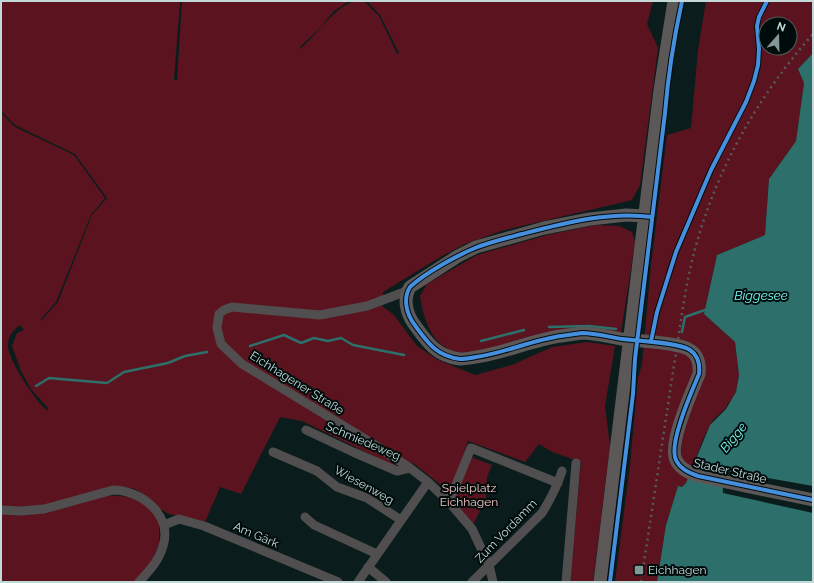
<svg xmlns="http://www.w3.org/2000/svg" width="814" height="583" font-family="Raleway,sans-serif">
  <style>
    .green { fill: #5b141f; fill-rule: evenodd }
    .water { fill: #2d6f6b }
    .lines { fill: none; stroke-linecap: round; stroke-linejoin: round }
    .stream { stroke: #2d6f6b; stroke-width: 2.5 }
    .street { stroke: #504e4e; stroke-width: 9 }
    .secondary { stroke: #5c5858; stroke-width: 13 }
    .rail { stroke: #565c5c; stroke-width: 2.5; stroke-dasharray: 2 4; stroke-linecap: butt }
    .cycleway-casing { stroke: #000c0b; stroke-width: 6 }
    .cycleway { stroke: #468fdf; stroke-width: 4 }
    .poi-dot { fill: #829796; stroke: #000c0b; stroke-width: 1.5 }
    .labels { text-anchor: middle; stroke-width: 4; stroke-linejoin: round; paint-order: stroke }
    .street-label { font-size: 12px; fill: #c2d9d7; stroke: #000c0b }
    .park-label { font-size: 12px; fill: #f7c4c3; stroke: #000c0b }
    .poi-label { font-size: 12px; fill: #c2d9d7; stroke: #000c0b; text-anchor: start }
    .water-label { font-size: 13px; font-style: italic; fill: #78fef7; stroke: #000c0b }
  </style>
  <rect width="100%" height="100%" fill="#0a1d1c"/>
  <path class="green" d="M1,1H180L174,80H177L182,1H349L333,12L321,27L300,47V49C315,37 334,8 352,2C355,1 360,1 364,1L379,16L397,54L399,53L380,15L367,1H653L647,24L658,48L640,185L632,200L501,231L465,244L442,256L383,292L382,306L394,315L417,346L438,360L475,375L512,365L552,347L587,342L615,346L605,406L610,446L593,582H570L581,462L552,452L539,444L525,462L468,441L454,484L446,489L413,463L392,465L302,421L280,417L241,494L220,487L205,522L169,514L160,509L152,500L135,489L124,487H112L54,504L20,509L1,507V113L15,127L74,155L105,198L91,215L56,302L41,319V321L58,302L92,215L107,198L75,154L15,125L1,111ZM20,325L24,330L17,333L12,346L21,371L31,389L48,408V411C36,403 8,359 8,346C8,336 12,331 20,325Z
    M706,1H813V53L798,69L804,83L796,141L769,179L765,235L717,255L704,314L735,342L739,375L736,392L732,399L727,405L726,408L713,420L704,437L686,483L682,487L678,486L666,525L657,582H615L630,465L638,378L642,364L651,265L667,135L691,128L698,50ZM766,24H790V48H766Z
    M596,225L619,226L632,232L635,242L621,333L465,353C461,352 456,352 452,351C430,342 423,316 420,296L427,284L477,255L547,235Z
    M469,456L492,465L487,477L486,498L473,525L454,501Z
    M105,495L133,497L148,506L156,516L159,524V544L150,564L135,582H1V512Z"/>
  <path class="water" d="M813,53V486L722,470L723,493L813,513V582H657L666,525L678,486L682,487L686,483L710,425L726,409L736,392L739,375L735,342L704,314L717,255L765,235L769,179L796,141L804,83L798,69Z"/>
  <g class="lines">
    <path class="stream" d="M549,327L589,326L616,329
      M682,332L685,317L705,310L708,311
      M481,341L524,330
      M250,346L284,335L301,343L314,338L328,341L341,338L353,345L404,355
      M36,386L49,378L107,383L124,372L168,363L185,356L207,352"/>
    <path class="street" d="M407,291L367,306L320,315L232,307L224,310L219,314L217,328L221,344L242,364L375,445L410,468L428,482L449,502L472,529L489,565L493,582
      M306,430L353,452L397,471L410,468
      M273,452L317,471L337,487L367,498L401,520
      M449,502L471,448L558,483
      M1,510L21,511L44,509L113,490C141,490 173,515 163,546C159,561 149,571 139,582
      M305,517L314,525L377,554
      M164,525L179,519L204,526L338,582
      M368,567L386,582
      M358,582L428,482
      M472,582L542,513C550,500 557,487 562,471
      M566,582L576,463"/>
    <path class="secondary" d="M645,216L626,215L590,219L544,228L505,239L476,247L458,256L410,287C403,298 406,313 414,324C427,342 436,356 460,359C465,359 471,358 476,357C505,353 532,340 561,336C568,335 575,334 582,333C595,333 609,337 622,339C637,341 678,342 690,350C699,356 700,365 699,374C692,391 668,444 676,460C680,469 689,473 698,476L813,500
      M600,582L660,90L674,1"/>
    <path class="rail" d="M641,582L682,313C686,289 690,265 697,242C719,164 760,94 813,34"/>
    <g class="cycleway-casing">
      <path id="cycleway" d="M652,217C609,211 564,223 522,234C507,238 490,242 475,248C456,256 425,273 410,287C403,298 406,313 414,324C427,342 436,356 460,359C465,359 471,358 476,357C505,353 532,340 561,336C568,335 575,334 582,333C595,333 609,337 622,339C637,341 678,342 690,350C699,356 700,365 699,374C692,391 668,444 676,460C680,469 689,473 698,476L813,500
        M651,341L657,312L676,252L711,170L746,102L754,81L758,65L759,49L757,26L759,17L767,1
        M610,582L633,394L635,359L665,113C668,76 674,38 682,1"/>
    </g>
    <use href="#cycleway" class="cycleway"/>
  </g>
  <rect class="poi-dot" x="634" y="565" width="10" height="10" rx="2"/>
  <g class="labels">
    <g class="street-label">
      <text transform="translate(297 383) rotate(32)" y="4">Eichhagener Straße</text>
      <text transform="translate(363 441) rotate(23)" y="4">Schmiedeweg</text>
      <text transform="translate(730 471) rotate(13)" y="4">Stader Straße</text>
      <text transform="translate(364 485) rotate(29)" y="4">Wiesenweg</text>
      <text transform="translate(506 531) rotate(-46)" y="4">Zum Vordamm</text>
      <text transform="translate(256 535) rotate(23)" y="4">Am Gärk</text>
    </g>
    <g class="park-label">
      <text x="469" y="492">Spielplatz<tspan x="469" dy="14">Eichhagen</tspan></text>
    </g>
    <g class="poi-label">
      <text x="648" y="574">Eichhagen</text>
    </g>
    <g class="water-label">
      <text x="761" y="300">Biggesee</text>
      <text transform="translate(733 437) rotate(-51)" y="5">Bigge</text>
    </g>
  </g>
  <rect width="814" height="583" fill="none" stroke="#c2d9d7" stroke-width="4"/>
  <g transform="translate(778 36) rotate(20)"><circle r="19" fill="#000c0b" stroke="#4e5e5d"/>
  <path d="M0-3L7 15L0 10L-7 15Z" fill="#829796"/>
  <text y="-6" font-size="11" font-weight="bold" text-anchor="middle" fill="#c2d9d7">N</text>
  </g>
</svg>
